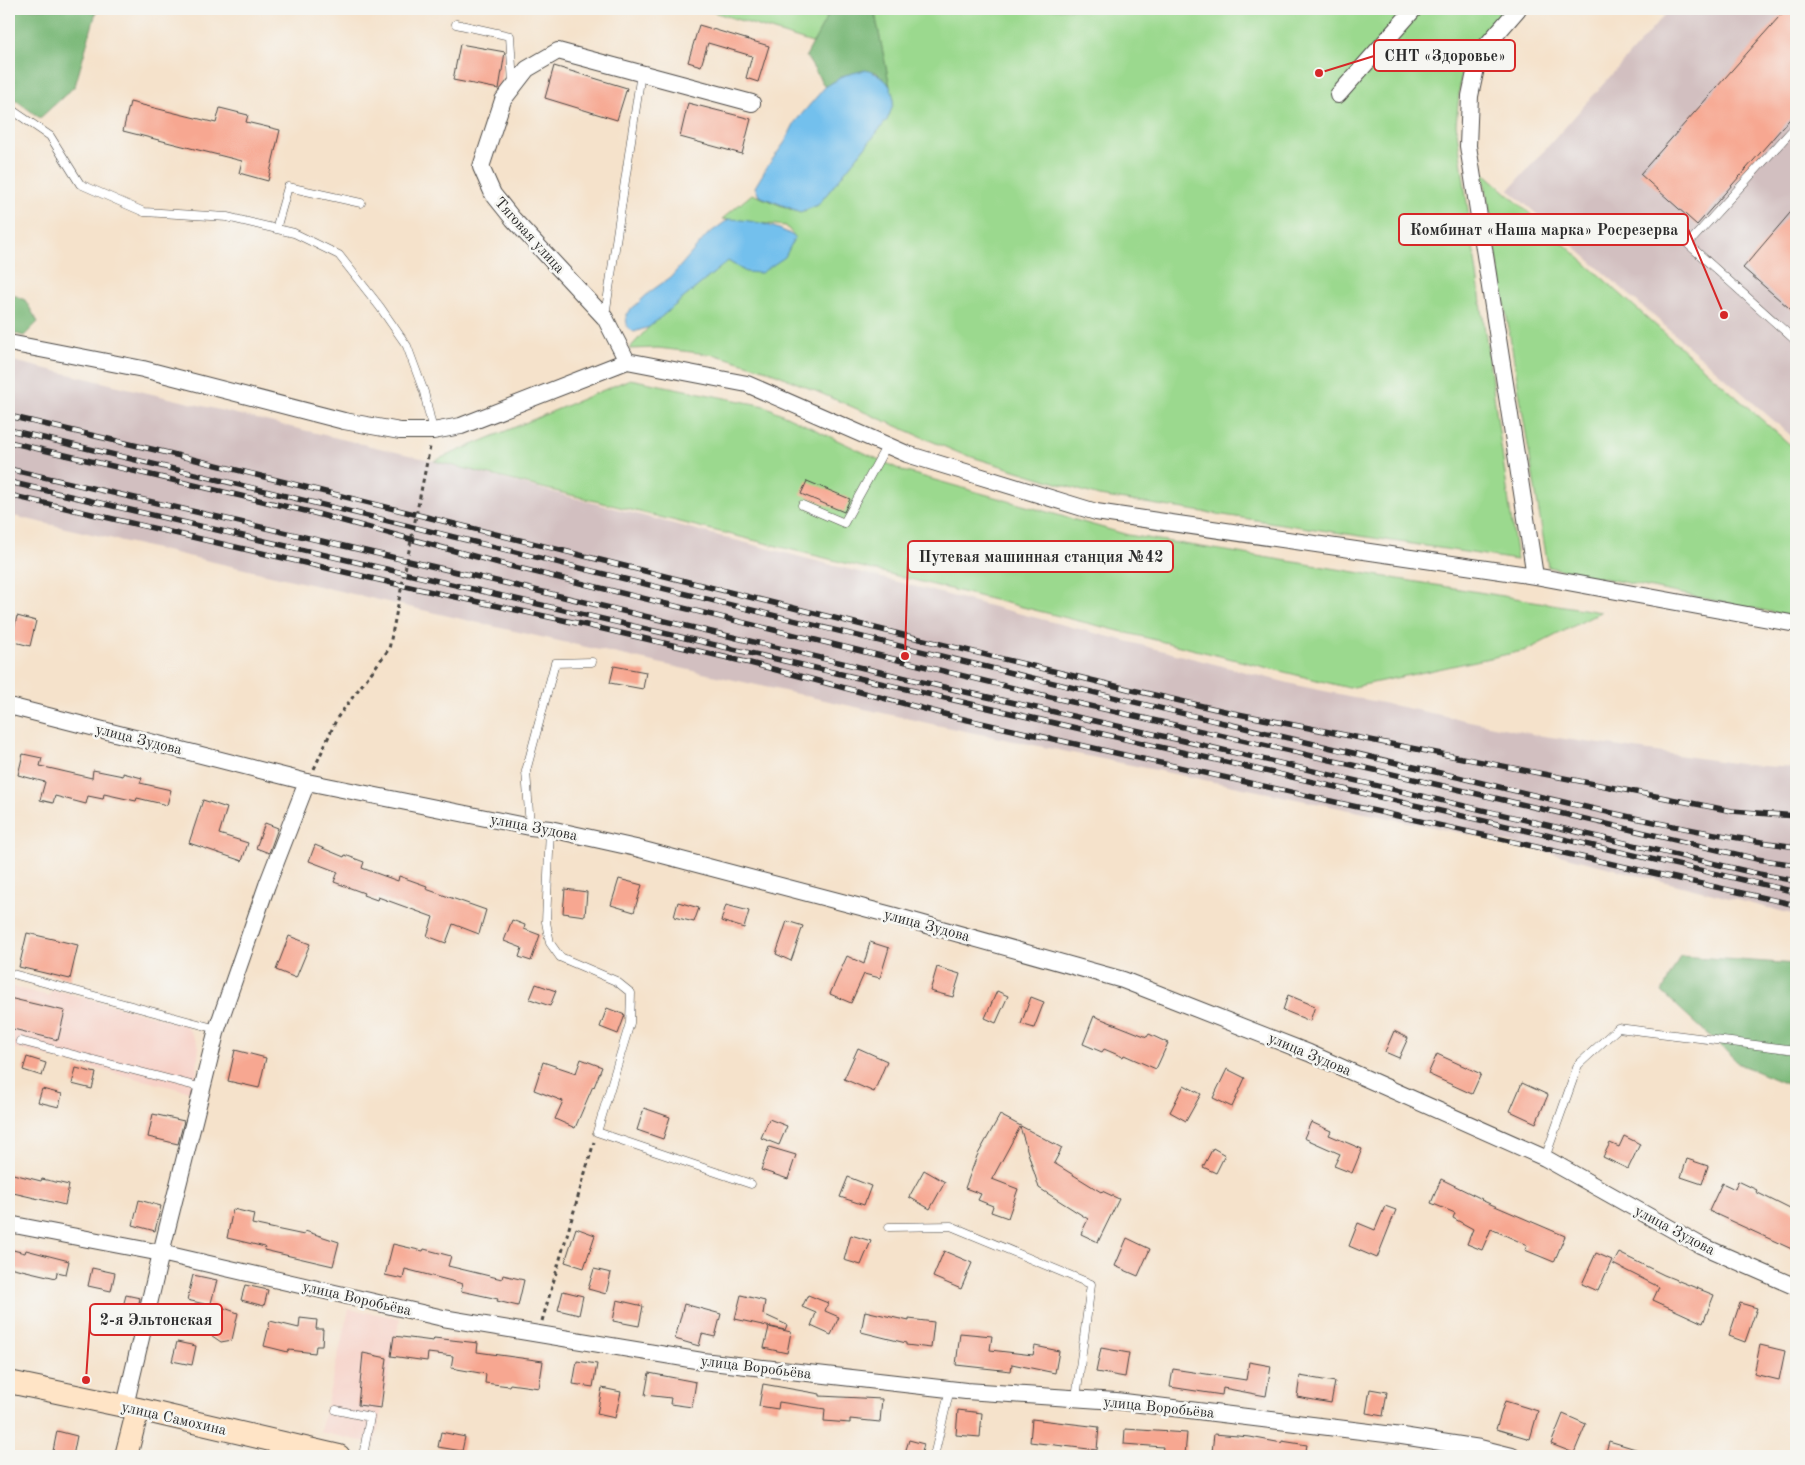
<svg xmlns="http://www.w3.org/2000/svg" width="1805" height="1465" font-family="'Old Standard TT',serif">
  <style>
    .built { fill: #f7d1c7 }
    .industrial { fill: #d2bfc0 }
    .green { fill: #9bd98e; stroke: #63825c }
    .forest { fill: #7cb979; stroke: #547252 }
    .water { fill: #73c0ed; stroke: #4f768c }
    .building { fill: #f7a791 }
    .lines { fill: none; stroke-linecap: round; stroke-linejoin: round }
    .lane-casing { stroke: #494643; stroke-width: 9 }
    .street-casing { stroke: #494643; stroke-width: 18 }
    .secondary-casing { stroke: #494643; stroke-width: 24 }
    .path { stroke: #494643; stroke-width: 3; stroke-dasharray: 4 4; stroke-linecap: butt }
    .lane { stroke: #fff; stroke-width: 8 }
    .street { stroke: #fff; stroke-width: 16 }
    .secondary { stroke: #ffe4c6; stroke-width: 22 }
    .rail-casing { stroke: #2b2b2b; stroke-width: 5.5 }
    .rail { stroke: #f6f6f2; stroke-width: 4; stroke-dasharray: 11; stroke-linecap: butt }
    .labels { text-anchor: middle; stroke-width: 5; stroke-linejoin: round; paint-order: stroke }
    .street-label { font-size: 15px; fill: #2b2b2b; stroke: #f6f6f2 }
    .leader { fill: none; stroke: #d62828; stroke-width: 2 }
    .callout-dot { fill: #d62828; stroke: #f6f6f2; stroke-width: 2 }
    .callout { fill: #f6f6f2; stroke: #d62828; stroke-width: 2 }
    .callout-label { font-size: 16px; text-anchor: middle; font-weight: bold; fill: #2b2b2b }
  </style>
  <rect width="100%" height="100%" fill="#f6f6f2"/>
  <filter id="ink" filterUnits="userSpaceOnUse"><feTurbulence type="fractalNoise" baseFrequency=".02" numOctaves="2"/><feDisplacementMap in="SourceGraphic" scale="10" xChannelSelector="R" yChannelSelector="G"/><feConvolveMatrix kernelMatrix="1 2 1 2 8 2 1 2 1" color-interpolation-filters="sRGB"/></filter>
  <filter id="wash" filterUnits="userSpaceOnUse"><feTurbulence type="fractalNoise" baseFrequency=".0096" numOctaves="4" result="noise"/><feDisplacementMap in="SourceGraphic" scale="20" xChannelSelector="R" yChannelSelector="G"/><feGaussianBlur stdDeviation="1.12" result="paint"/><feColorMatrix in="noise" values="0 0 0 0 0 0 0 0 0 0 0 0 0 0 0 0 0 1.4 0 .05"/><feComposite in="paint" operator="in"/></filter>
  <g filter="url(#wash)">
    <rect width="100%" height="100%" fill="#f5e2cb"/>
    <path class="built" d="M9,986L49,996L52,989L186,1025L199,1046L195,1093L9,1047Z
      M349,1309L400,1318L375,1444L320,1432Z"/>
    <path class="industrial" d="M1670,9H1796V440L1509,190Z
      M9,360L434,461L731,539L1300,686L1537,735L1747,765L1796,768V915L1516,844L941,726L492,626L9,515Z"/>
    <path class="green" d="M704,9H843L812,43Z
      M874,9H1504L1479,39L1462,66L1456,124L1517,560L1099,496L959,453L767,370L716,355L658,348L629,349L649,327L728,261L746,272L795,237L786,226L722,219L752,194L800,213L818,205L887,120L893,103Z
      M1483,172L1796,450V617L1548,567Z
      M630,379L765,406L903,471L1128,535L1601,612L1527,650L1349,688L434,461Z"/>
    <path class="forest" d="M9,9H97L75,86L40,118L9,95Z
      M835,9H874L890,86L876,72L845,75L825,87L806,56L828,15Z
      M9,293L25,300L38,322L24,336L9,332Z
      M1680,956L1796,964V1088L1741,1065L1662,992Z"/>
    <path class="water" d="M865,70C881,73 896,86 893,104C892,109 889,115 887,120L818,205L800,212L759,196L755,187L767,167L785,142L795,122L825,87L845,75Z
      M729,219C751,220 776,225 795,237L785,257L761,273L746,272L728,261L649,327L634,332L627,327L626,314L651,291L671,277L707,235Z"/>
    <g id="blocks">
      <path class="building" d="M1786,9H1796V112L1697,225L1640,174Z
        M699,25L769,46L758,82L746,78L752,56L708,43L701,66L688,62Z
        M460,44L505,52L499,89L453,80Z
        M554,66L627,88L617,120L545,98Z
        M130,102L216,123L220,108L248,115L246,122L280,130L268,181L239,173L242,161L123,131Z
        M688,103L751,119L742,154L680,137Z
        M1796,206V314L1743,268Z
        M807,481L850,499L844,512L801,494Z
        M17,616L36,621L30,646L11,641Z
        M614,666L646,672L643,689L610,683Z
        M23,754L42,758L40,766L92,778L93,770L123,776V773L142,778L140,783L171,790L167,805L137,798L136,801L104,794L103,799L88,796L86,804L55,796L53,803L40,800L45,782L18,775Z
        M203,800L227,808L219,834L248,843L242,861L189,843Z
        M265,823L278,828L269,853L256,848Z
        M315,845L344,857L345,855L364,862L362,868L398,881L399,876L427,886L426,889L486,910L479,934L453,924L446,943L427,936L433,917L378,897L377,900L363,895L364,893L334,882L338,872L309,861Z
        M619,879L642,885L634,912L611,905Z
        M565,889L587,892L585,916L563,913Z
        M678,902L699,908L694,922L674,917Z
        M726,905L749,911L744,928L721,921Z
        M512,920L525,925L524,929L540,935L531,961L519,957L522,948L504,941Z
        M787,921L803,926L791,961L776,954Z
        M27,933L78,945L70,979L19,967Z
        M289,936L310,944L296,978L276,970Z
        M870,942L889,948L880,978L864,974L851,1003L830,994L847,956L864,964Z
        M937,967L960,974L953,997L930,991Z
        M536,984L556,991L550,1006L530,999Z
        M997,991L1008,996L996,1023L985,1018Z
        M1288,995L1315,1006L1310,1021L1283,1010Z
        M1031,997L1044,1002L1034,1028L1021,1024Z
        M9,998L65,1011L58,1040L9,1028Z
        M607,1008L625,1015L618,1034L600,1027Z
        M1094,1016L1147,1037L1149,1034L1168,1043L1156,1069L1124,1055L1123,1057L1104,1049L1102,1052L1083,1044Z
        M1394,1031L1408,1038L1399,1058L1385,1052Z
        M858,1048L887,1061L874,1092L844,1079Z
        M235,1050L266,1058L259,1088L228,1081Z
        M1437,1054L1481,1074L1472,1094L1428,1074Z
        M27,1057L46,1063L42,1076L23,1070Z
        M581,1059L602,1067L594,1087L593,1086L575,1128L555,1119L563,1101L534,1090L543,1062L576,1073Z
        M76,1068L96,1073L92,1089L72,1084Z
        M1227,1069L1245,1078L1232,1107L1213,1098Z
        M1522,1083L1548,1095L1536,1123L1510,1111Z
        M1184,1085L1201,1094L1186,1121L1170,1112Z
        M42,1089L62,1094L59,1107L38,1102Z
        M644,1108L670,1117L663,1139L637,1130Z
        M153,1114L184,1121L178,1144L148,1137Z
        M1000,1115L1062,1148L1054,1163L1101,1192L1102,1191L1119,1199L1098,1242L1081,1234L1088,1219L1039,1188L1020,1127L992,1179L1018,1189L1008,1218L991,1212L993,1206L978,1200L981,1194L965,1188L977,1156Z
        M769,1119L787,1126L779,1145L761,1138Z
        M1311,1122L1331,1131L1329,1135L1362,1149L1352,1173L1334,1166L1340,1154L1304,1138Z
        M1624,1136L1640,1144L1628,1169L1603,1157L1610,1143L1619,1147Z
        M769,1147L796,1155L788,1179L761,1170Z
        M1213,1148L1225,1155L1216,1173L1203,1167Z
        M1687,1159L1708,1166L1702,1184L1681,1177Z
        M924,1170L945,1182L930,1209L909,1197Z
        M9,1173L41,1181L42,1179L69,1185L65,1205L9,1192Z
        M848,1177L871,1186L864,1205L840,1197Z
        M1441,1179L1482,1199L1481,1200L1565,1236L1554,1262L1525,1250L1527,1245L1491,1229L1482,1250L1467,1244L1473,1229L1453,1218L1455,1213L1431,1203Z
        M1738,1181L1757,1190L1756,1192L1796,1212V1251L1709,1211L1722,1183L1735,1189Z
        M139,1200L161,1206L155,1231L133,1225Z
        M1385,1206L1396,1210L1377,1258L1349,1246L1358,1223L1375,1230Z
        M233,1209L254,1214L252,1224L304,1235L305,1231L339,1242L333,1266L264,1250L265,1247L227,1238Z
        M576,1228L595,1235L584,1268L565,1262Z
        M851,1235L871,1241L861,1265L844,1260Z
        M1127,1238L1150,1249L1138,1276L1115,1266Z
        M393,1244L423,1251L424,1249L451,1256L448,1266L502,1279L503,1275L524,1280L518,1306L497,1301L498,1299L461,1291L463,1284L405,1269L403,1279L385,1275Z
        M9,1249L25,1253L26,1250L69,1261L66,1274L57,1272L56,1278L9,1267Z
        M944,1251L972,1263L961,1289L933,1277Z
        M1596,1253L1612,1260L1598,1291L1582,1284Z
        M1619,1253L1664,1275L1714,1295L1703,1323L1653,1300L1659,1287L1613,1264Z
        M92,1268L115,1273L111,1291L88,1286Z
        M594,1269L611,1273L606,1294L588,1289Z
        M193,1275L217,1280L211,1303L238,1313L232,1340L221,1342L202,1329L209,1305L187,1300Z
        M245,1285L268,1290L264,1306L241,1300Z
        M563,1291L583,1296L579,1315L558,1310Z
        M126,1295L140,1298L134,1325L119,1322Z
        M741,1295L765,1301L763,1314L787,1325L785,1330L735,1319Z
        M808,1295L828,1303L825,1311L839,1317L831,1335L811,1326L816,1313L802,1307Z
        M617,1300L643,1306L639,1326L613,1321Z
        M1740,1303L1757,1308L1745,1342L1729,1336Z
        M684,1304L721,1314L715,1337L702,1334L699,1346L675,1339Z
        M865,1311L909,1321V1319L934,1322L931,1348L906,1345V1343L861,1332Z
        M300,1318L317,1320L316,1329H323L322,1346H316L315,1353L289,1350L288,1352L264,1346L270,1321L299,1328Z
        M769,1327L791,1332L787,1353L764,1348Z
        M960,1333L992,1336L990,1350L1033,1355L1035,1346L1059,1351L1055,1373L1012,1364L1011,1371L956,1365Z
        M394,1336L433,1341L434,1338L478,1343L477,1352L543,1361L539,1388L510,1384L509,1386L485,1383L486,1374L451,1368L453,1356L428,1353L427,1361L391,1356Z
        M177,1342L196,1346L192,1365L172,1361Z
        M1760,1345L1785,1351L1779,1380L1754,1374Z
        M1101,1348L1129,1353L1125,1377L1096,1372Z
        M363,1353L387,1358L381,1408L358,1405Z
        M577,1361L597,1364L593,1387L573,1384Z
        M1249,1362L1271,1366L1266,1396L1223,1388L1222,1395L1170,1387L1173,1369L1246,1380Z
        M649,1373L696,1382L692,1407L670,1404L671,1398L645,1395Z
        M1300,1376L1335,1382L1331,1403L1297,1397Z
        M763,1384L820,1394V1396L882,1399L880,1422L850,1419V1423L824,1421L825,1409L779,1402L778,1409L759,1406Z
        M602,1388L621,1392L615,1418L597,1414Z
        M1370,1389L1387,1392L1383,1416L1366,1413Z
        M1505,1401L1538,1411L1530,1439L1496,1429Z
        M958,1410L982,1413L980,1437L956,1435Z
        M1563,1414L1586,1424L1574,1453L1551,1444Z
        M1032,1419L1099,1427L1097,1450L1030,1442Z
        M1125,1429L1187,1433L1185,1455L1162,1453L1163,1447L1124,1444Z
        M57,1431L77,1436L73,1456H52Z
        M441,1432L465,1437L462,1451L438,1447Z
        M1214,1434L1250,1437L1282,1443V1441L1307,1445L1305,1456H1246V1455L1212,1452Z
        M909,1440L924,1444L921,1456H904Z
        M1609,1441L1649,1453V1456H1605Z"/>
    </g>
  </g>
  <g filter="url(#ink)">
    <use href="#blocks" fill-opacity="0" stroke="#494643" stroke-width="1"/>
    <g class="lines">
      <g class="lane-casing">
        <path id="lane" d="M456,24L510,36L513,83
          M9,108L50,136L80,184L144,212L227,217L294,233L339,255L380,307L407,346L424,392L433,431
          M1796,126L1688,244L1796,341
          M276,229L288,187L361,203
          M605,316L641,73
          M802,505L844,523L887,445
          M530,827L526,771L555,663L592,662
          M550,829L546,922L550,943L560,957L616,981L631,993L630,1023L597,1132L751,1184
          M9,973L217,1029
          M20,1041L203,1088
          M1545,1158L1578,1065L1618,1028L1796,1050
          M889,1227L951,1226L1091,1284L1076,1398
          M336,1410L370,1417L363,1456
          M934,1456L950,1389"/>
      </g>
      <g class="street-casing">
        <path id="street" d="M1518,9L1479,54L1470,96L1468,146L1535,576
          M1338,95L1414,9
          M9,343L143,369L344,421L400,431H433L461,426L627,361L747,384L907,454L1096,512L1535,576L1796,624
          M627,361L605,318L513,219L493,194L481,167L503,100L527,69L558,51L752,103
          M9,706L307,782L530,827L550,829L636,848L895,916L1123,980L1309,1053L1545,1158L1700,1245L1796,1287
          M9,1224L161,1253L443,1318L702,1361L966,1391L1116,1401L1402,1436L1480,1448L1512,1456
          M125,1406L161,1253L217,1029L267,885L307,782"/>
      </g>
      <g class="secondary-casing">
        <path id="secondary" d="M9,1382L138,1409L339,1456
          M126,1456L138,1409"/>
      </g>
      <path class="path" d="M314,769L337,718L389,649L430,447
        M542,1321L594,1142"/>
      <use href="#lane" class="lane"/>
      <use href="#street" class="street"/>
      <use href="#secondary" class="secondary"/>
      <g class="rail-casing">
        <path id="rail" d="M9,416L164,452L899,634L1128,689L1233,713L1732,811L1796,816
          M9,430C416,525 821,630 1228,724C1303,742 1378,759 1453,776C1567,803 1680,831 1796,847
          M9,442L314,513L514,567L1059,699L1379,771L1757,859L1796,865
          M9,469L509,584L952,689L1171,738L1759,874L1796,881
          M9,482L971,704L1796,892
          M9,495L414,588L586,625L750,663L959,718L1796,905"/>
      </g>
      <use href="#rail" class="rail"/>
    </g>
  </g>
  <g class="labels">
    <g class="street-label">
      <text transform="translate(530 235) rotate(48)" y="5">Тяговая улица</text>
      <text transform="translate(139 739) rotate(14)" y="5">улица Зудова</text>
      <text transform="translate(534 827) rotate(11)" y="5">улица Зудова</text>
      <text transform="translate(927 925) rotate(15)" y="5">улица Зудова</text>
      <text transform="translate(1310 1054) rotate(23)" y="5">улица Зудова</text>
      <text transform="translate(1675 1230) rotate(28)" y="5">улица Зудова</text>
      <text transform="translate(357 1298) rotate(13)" y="5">улица Воробьёва</text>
      <text transform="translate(756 1367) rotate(7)" y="5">улица Воробьёва</text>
      <text transform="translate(1159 1407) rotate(6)" y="5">улица Воробьёва</text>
      <text transform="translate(174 1418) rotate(13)" y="5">улица Самохина</text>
    </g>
  </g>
  <path class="leader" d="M1319 73L1374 56M1724 315L1688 229M905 656L908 556M86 1380L90 1320"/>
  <g class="callout-dot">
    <circle cx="1319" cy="73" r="5"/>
    <circle cx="1724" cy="315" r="5"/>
    <circle cx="905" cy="656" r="5"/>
    <circle cx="86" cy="1380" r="5"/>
  </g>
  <g class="callout">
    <rect x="1374" y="40" width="141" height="31" rx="5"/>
    <rect x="1399" y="214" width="289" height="31" rx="5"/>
    <rect x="908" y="541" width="265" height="31" rx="5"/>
    <rect x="90" y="1304" width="132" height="31" rx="5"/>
  </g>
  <g class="callout-label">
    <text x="1445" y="61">СНТ «Здоровье»</text>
    <text x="1544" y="235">Комбинат «Наша марка» Росрезерва</text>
    <text x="1041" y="562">Путевая машинная станция №42</text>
    <text x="156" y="1325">2-я Эльтонская</text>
  </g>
  <rect width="1805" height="1465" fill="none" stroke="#f6f6f2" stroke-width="30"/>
</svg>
